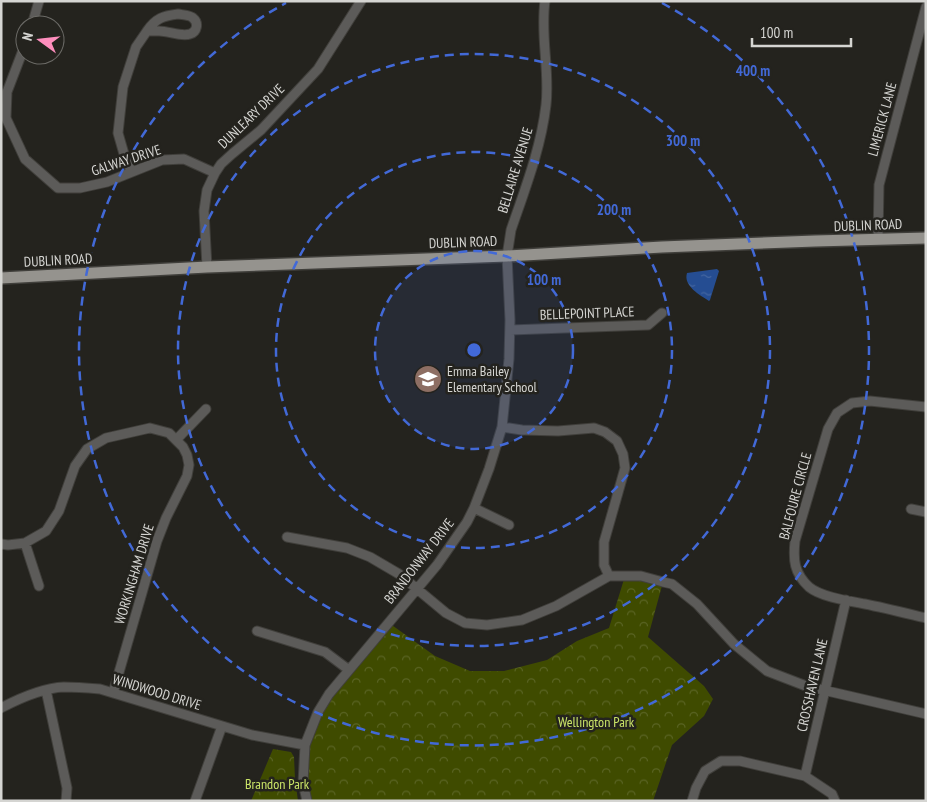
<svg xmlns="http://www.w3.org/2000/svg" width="927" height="802" font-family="'PT Sans Narrow',sans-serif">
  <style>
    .park { fill: url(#park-crowns) }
    .water { fill: url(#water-ripples) }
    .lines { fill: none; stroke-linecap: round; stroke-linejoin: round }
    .minor-casing { stroke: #403f3b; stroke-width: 11 }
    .major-casing { stroke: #403f3b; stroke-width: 14 }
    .minor { stroke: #5c5b59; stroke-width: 9 }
    .major { stroke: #95938e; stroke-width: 11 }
    .ring { fill: none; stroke: #4269d7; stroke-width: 2.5; stroke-dasharray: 9 6 }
    .labels { text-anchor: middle; stroke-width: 5; stroke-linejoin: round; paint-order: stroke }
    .street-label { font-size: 14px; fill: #d5d5d2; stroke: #24231e }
    .poi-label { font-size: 14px; fill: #d5d5d2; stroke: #24231e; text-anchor: start }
    .park-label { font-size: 14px; fill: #cbe568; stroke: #24231e }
    .centre { fill: #4269d7; stroke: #24231e; stroke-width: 2.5 }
    .ring-label { font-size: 15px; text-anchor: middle; font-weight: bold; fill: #4269d7; stroke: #24231e; stroke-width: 5; stroke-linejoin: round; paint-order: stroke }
  </style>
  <defs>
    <pattern id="park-crowns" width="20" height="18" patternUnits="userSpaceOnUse" patternTransform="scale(1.25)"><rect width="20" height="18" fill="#3f4b00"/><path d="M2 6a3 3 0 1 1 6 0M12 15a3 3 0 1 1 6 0" fill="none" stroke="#5a6424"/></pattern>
    <pattern id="water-ripples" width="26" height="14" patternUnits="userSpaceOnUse" patternTransform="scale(1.25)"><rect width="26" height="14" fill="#254d92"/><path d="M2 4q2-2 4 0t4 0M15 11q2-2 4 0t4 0" fill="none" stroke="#4466a0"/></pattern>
  </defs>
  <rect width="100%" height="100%" fill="#24231e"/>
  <path class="park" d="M625,576L663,582L648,637L704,686L713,699L704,716L672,745L653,801H307L305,751L318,712L389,623L435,656L470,671H504L547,660L577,641L609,628Z
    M273,749L291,752L294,757L295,779L298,801H251Z"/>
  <path class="water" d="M717,269L719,271L710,300L709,301C700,295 683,286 687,273Z"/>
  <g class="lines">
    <g class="minor-casing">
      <path id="minor" d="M178,14C183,15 190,15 193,18C199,23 197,32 190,34C181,37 169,31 159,31C155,31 151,31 147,31C156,18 163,16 178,14Z
        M32,25L39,1
        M25,45L7,92L6,118L25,159L58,188H80L107,182L162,160L184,159L215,173
        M132,172L126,161L118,133L123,87L136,47L147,31
        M878,239L879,185L926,7
        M207,267L204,211L207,190L215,173L221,164L232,154L261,130L318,69L361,1
        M510,330L648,325L662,313
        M926,407L870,401L852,403L837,413L828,429L795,541C793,560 794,573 809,587C821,597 849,601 865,604C885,608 905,613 926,618
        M502,427L522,430L558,431L594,428L605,432L617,441L623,454L625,468L604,542V565L609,576
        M176,440L206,409
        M474,508L509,525
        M911,509L926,512
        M287,537L347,548L370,557L399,574L446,613L465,623L487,625L522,620L556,606L609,576H641L663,582L672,584L697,604L734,644L767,671L806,686L926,714
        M25,543L39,586
        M1,544L8,545L25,543L46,531L59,511L75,466L87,449L106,438L150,428L169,433L183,447L187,455L189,465L187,476L166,518L157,541L113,693
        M257,631L325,652L349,670
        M46,690L67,788L66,801
        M1,708C20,698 43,688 64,687C76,687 88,688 100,689L252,735L305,745
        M805,776L846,600
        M195,801L222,726
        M307,801L303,783L305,745L318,712L329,694L437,565L467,522L474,508L489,469L502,427L509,359L510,320L507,256L511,230C525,189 541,148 546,105C550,70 540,36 545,1
        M692,801L696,788L705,771L721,761H740L805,776L832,794L835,801"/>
    </g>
    <g class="major-casing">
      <path id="major" d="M1,278L207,267L507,256L662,247L815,241L926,238"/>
    </g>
    <use href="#minor" class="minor"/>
    <use href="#major" class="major"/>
  </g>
  <circle cx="474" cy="350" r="99" fill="#4269d7" fill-opacity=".12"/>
  <g class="ring">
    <circle cx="474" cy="350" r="99"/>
    <circle cx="474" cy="350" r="198"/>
    <circle cx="474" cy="350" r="296"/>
    <path d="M662 3A395 395 0 1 1 286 3"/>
  </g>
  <defs>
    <g id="school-disc" transform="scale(1.4375)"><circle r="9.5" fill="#8d6e63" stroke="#24231e"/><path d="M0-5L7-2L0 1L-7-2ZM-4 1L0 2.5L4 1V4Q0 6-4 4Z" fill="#fff"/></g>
  </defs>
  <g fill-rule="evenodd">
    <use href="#school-disc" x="428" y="379"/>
  </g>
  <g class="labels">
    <g class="street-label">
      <text transform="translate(251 116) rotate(-44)" y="5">DUNLEARY DRIVE</text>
      <text transform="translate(882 119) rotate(-75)" y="5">LIMERICK LANE</text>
      <text transform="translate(126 160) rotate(-18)" y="5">GALWAY DRIVE</text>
      <text transform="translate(515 170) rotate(-73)" y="5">BELLAIRE AVENUE</text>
      <text transform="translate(868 225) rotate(-2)" y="5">DUBLIN ROAD</text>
      <text transform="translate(463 242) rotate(-2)" y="5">DUBLIN ROAD</text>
      <text transform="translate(58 260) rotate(-3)" y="5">DUBLIN ROAD</text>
      <text transform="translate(587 313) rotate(-2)" y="5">BELLEPOINT PLACE</text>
      <text transform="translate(795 496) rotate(-75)" y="5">BALFOURE CIRCLE</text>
      <text transform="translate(419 561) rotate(-52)" y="5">BRANDONWAY DRIVE</text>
      <text transform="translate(134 574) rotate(-73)" y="5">WORKINGHAM DRIVE</text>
      <text transform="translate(812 685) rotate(-77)" y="5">CROSSHAVEN LANE</text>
      <text transform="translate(157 692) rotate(17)" y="5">WINDWOOD DRIVE</text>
    </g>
    <g class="poi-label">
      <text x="447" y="376">Emma Bailey<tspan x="447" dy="16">Elementary School</tspan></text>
    </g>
    <g class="park-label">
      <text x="596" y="727">Wellington Park</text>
      <text x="277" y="789">Brandon Park</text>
    </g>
  </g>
  <circle cx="474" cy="350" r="8" class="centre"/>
  <g class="ring-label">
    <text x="753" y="76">400 m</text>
    <text x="683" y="146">300 m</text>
    <text x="614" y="215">200 m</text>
    <text x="544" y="285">100 m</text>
  </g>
  <rect width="927" height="802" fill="none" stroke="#d5d5d2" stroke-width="5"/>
  <g transform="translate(40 40) rotate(285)"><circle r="24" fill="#24231e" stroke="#6b6a66"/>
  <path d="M0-4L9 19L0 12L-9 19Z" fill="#fe8ebd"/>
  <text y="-8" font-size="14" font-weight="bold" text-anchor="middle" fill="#d5d5d2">N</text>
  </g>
  <path d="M752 38v8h99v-8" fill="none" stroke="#d5d5d2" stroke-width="2.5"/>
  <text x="760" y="38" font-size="15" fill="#d5d5d2" stroke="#24231e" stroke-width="4" paint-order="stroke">100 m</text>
</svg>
